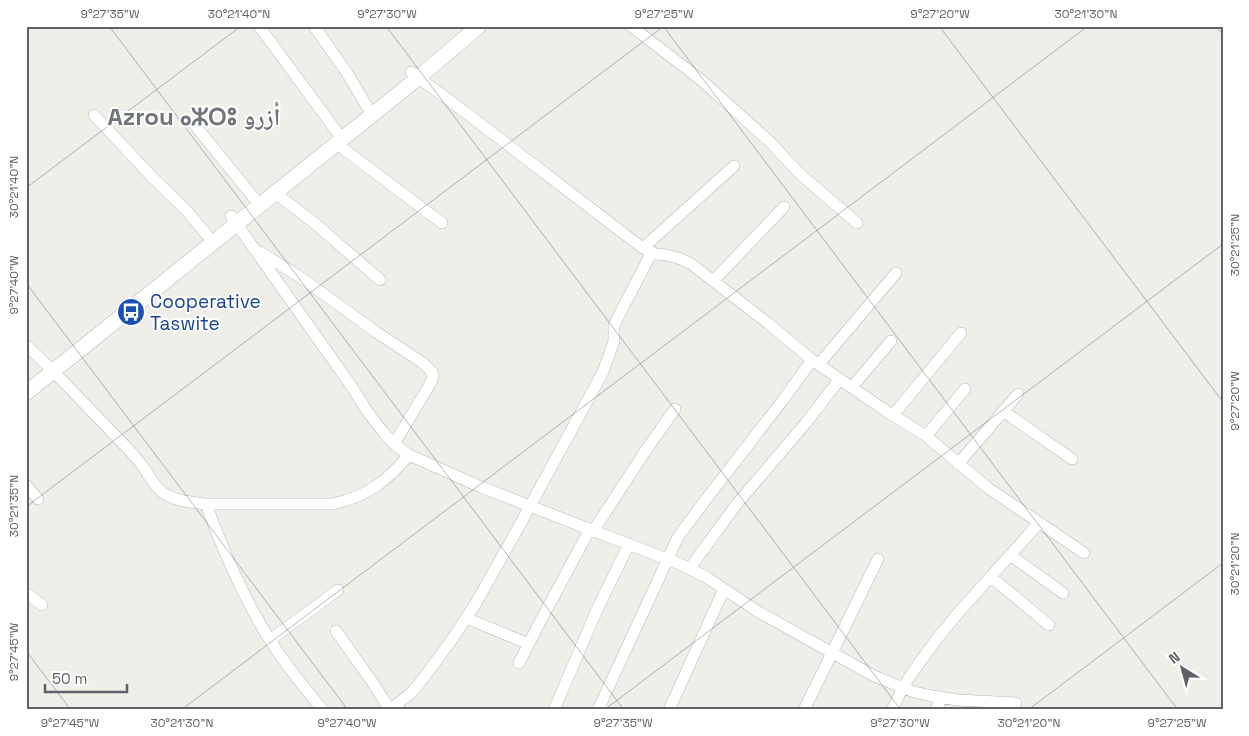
<svg xmlns="http://www.w3.org/2000/svg" width="1249" height="736" font-family="'Space Grotesk','Noto Naskh Arabic','Noto Sans Tifinagh',sans-serif">
  <style>
    .lines { fill: none; stroke-linecap: round; stroke-linejoin: round }
    .minor-casing { stroke: #b5b8bb; stroke-width: 12 }
    .secondary-casing { stroke: #b4b7bb; stroke-width: 16 }
    .minor { stroke: #fff; stroke-width: 11 }
    .secondary { stroke: #fff; stroke-width: 15 }
    .ticks { fill: none; stroke: #5f6367; stroke-width: 1; stroke-opacity: 0.45 }
    .labels { text-anchor: middle; stroke-width: 4; stroke-linejoin: round; paint-order: stroke }
    .transit-label { font-size: 19px; fill: #164399; stroke: #fff; text-anchor: start }
    .district-label { font-size: 24px; font-weight: bold; fill: #707579; stroke: #fff }
    .neatline { fill: none; stroke: #5f6367; stroke-width: 2 }
    .ticks-label { font-size: 12px; text-anchor: middle; fill: #5f6367 }
  </style>
  <rect width="100%" height="100%" fill="#f0eee8"/>
  <g class="lines">
    <g class="minor-casing">
      <path id="minor" d="M259,26L337,132
        M314,26L347,73L368,108
        M631,26L701,80L769,141L800,174L857,223
        M411,72L457,106L640,246L647,250L656,254L666,255L678,258L690,263L769,324L812,360L886,411L926,436L988,488L1084,553
        M94,115L152,177L186,210L207,235
        M194,124L254,198
        M337,144L442,223
        M275,193L312,221L380,280
        M231,216L352,387L367,411L383,432L394,444L409,455L481,487L682,565L706,577L757,611L874,676L914,692L932,696L958,700L1016,703
        M643,248L734,166
        M260,252L303,279L376,332L423,363L432,372L433,377L430,384L394,444
        M713,281L784,207
        M26,345L54,372L131,452C134,456 138,460 141,464C148,473 152,483 160,490C171,501 191,502 206,504H332C367,497 387,481 409,455
        M819,364L896,273
        M852,387L891,341
        M1003,411L1072,459
        M893,415L961,333
        M926,436L965,389
        M958,464L1018,394
        M26,485L38,499
        M206,504C223,550 243,598 270,640C285,665 304,687 323,710
        M594,530L644,453L675,409
        M1010,555L1063,593
        M690,568L736,505L805,424L840,379
        M991,577L1049,625
        M26,593L42,605
        M466,618L529,644
        M336,631L373,683L390,710
        M270,640L338,590
        M519,663L540,622L590,529
        M390,710L411,693L419,684L451,641L476,603L517,530L603,372L614,341V327L616,321L652,252
        M554,710L596,612L629,544
        M598,710L678,537L704,502L783,400L812,360
        M669,710L724,589
        M804,710L878,559
        M892,710L903,687L917,666L936,640L959,612L1039,523
        M936,710L942,697"/>
    </g>
    <g class="secondary-casing">
      <path id="secondary" d="M26,393L418,78L479,26"/>
    </g>
    <use href="#minor" class="minor"/>
    <use href="#secondary" class="secondary"/>
  </g>
  <path class="ticks" d="M109,26L624,710M386,26L901,710M663,26L1178,710M939,26L1223,402M1216,26L1223,35M26,188L241,26M26,283L348,710M26,507L664,26M26,651L71,710M181,710L1088,26M604,710L1223,244M1028,710L1223,563"/>
  <defs>
    <g id="bus-disc" transform="scale(1.4375)"><circle r="9.5" fill="#1a4fb4" stroke="#fff"/><path d="M-5-6H5V4H4V6H2V4H-2V6H-4V4H-5ZM-3.5-4V0h7V-4ZM-3.5 1.2v1.5H-2V1.2ZM2 1.2v1.5H3.5V1.2Z" fill="#fff"/></g>
  </defs>
  <g fill-rule="evenodd">
    <use href="#bus-disc" x="131" y="312"/>
  </g>
  <g class="labels">
    <g class="transit-label">
      <text x="150" y="308">Cooperative<tspan x="150" dy="22">Taswite</tspan></text>
    </g>
    <g class="district-label">
      <text x="194" y="125">Azrou ⴰⵣⵔⵓ أزرو</text>
    </g>
  </g>
  <rect width="1249" height="736" fill="none" stroke="#ffffff" stroke-width="55"/>
  <g transform="translate(1182 668) rotate(323)" stroke="#ffffff" stroke-width="4" paint-order="stroke">
  <path d="M0-4L9 19L0 12L-9 19Z" fill="#5f6367"/>
  <text y="-8" font-size="14" font-weight="bold" text-anchor="middle" fill="#5f6367">N</text>
  </g>
  <path d="M45 684v8h82v-8" fill="none" stroke="#5f6367" stroke-width="2.5"/>
  <text x="52" y="684" font-size="15" fill="#5f6367" stroke="#ffffff" stroke-width="4" paint-order="stroke">50 m</text>
  <rect x="28" y="28" width="1194" height="680" class="neatline"/>
  <g class="ticks-label">
    <text x="110" y="18">9°27'35"W</text>
    <text x="239" y="18">30°21'40"N</text>
    <text x="387" y="18">9°27'30"W</text>
    <text x="664" y="18">9°27'25"W</text>
    <text x="940" y="18">9°27'20"W</text>
    <text x="1086" y="18">30°21'30"N</text>
    <text transform="translate(14 187) rotate(-90)" y="4">30°21'40"N</text>
    <text transform="translate(1235 245) rotate(-90)" y="4">30°21'25"N</text>
    <text transform="translate(14 285) rotate(-90)" y="4">9°27'40"W</text>
    <text transform="translate(1235 401) rotate(-90)" y="4">9°27'20"W</text>
    <text transform="translate(14 506) rotate(-90)" y="4">30°21'35"N</text>
    <text transform="translate(1235 564) rotate(-90)" y="4">30°21'20"N</text>
    <text transform="translate(14 652) rotate(-90)" y="4">9°27'45"W</text>
    <text x="70" y="727">9°27'45"W</text>
    <text x="182" y="727">30°21'30"N</text>
    <text x="347" y="727">9°27'40"W</text>
    <text x="623" y="727">9°27'35"W</text>
    <text x="900" y="727">9°27'30"W</text>
    <text x="1029" y="727">30°21'20"N</text>
    <text x="1177" y="727">9°27'25"W</text>
  </g>
</svg>
